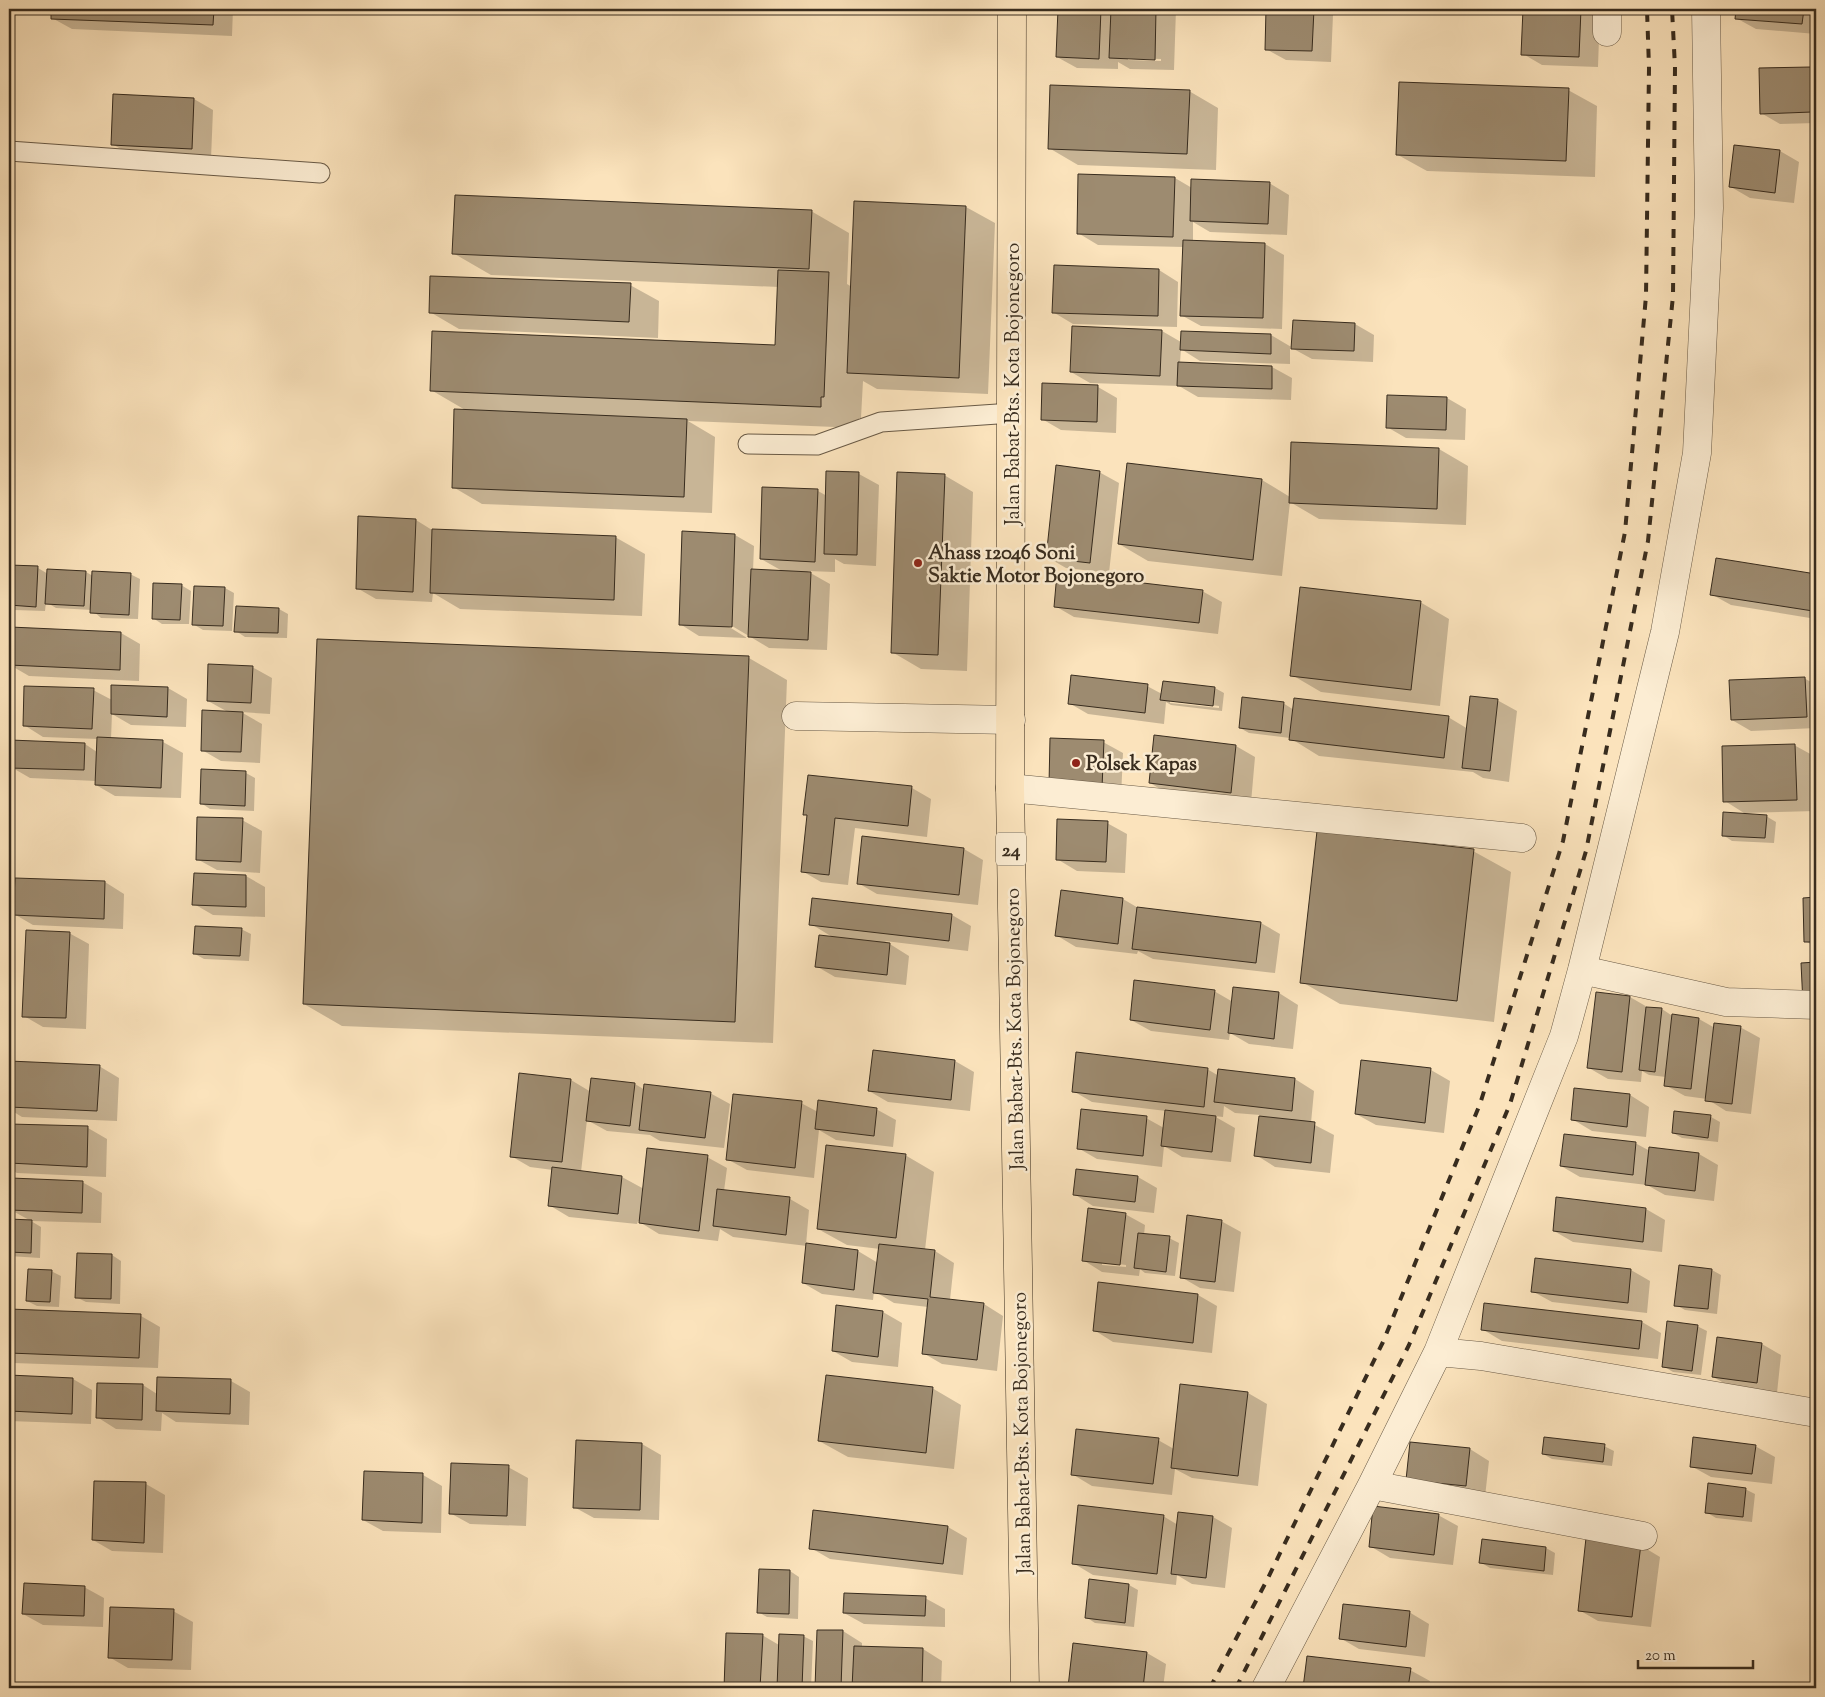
<svg xmlns="http://www.w3.org/2000/svg" width="1825" height="1697" font-family="'Sorts Mill Goudy',serif">
  <style>
    .shadow { fill: #0003; fill-rule: evenodd }
    .building { fill: #9d8b70; stroke: #382c1e }
    .lines { fill: none; stroke-linecap: round; stroke-linejoin: round }
    .service-casing { stroke: #695a46; stroke-width: 21 }
    .minor-casing { stroke: #695a46; stroke-width: 29 }
    .trunk-casing { stroke: #382c1e; stroke-width: 29 }
    .service { stroke: #fcedd3; stroke-width: 19 }
    .minor { stroke: #fcedd3; stroke-width: 28 }
    .trunk { stroke: #fbe3bc; stroke-width: 28 }
    .rail { stroke: #382c1e; stroke-width: 4; stroke-dasharray: 9 9; stroke-linecap: butt }
    .poi-dot { fill: #8f2418; stroke: #fcedd3; stroke-width: 2 }
    .labels { text-anchor: middle; stroke-width: 5; stroke-linejoin: round; paint-order: stroke }
    .shield { fill: #fcedd3; stroke: #736654; stroke-width: 1 }
    .shield-label { font-size: 19px; font-weight: bold; fill: #382c1e }
    .street-label { font-size: 20px; fill: #382c1e; stroke: #fcedd3 }
    .poi-label { font-size: 20px; font-weight: bold; fill: #382c1e; stroke: #fcedd3; text-anchor: start }
  </style>
  <rect width="100%" height="100%" fill="#fbe3bc"/>
  <filter id="stains"><feTurbulence type="fractalNoise" baseFrequency=".004" numOctaves="4"/><feColorMatrix values="0 0 0 0 .2 0 0 0 0 .09 0 0 0 0 .02 0 0 0 .5 -.17"/></filter>
  <radialGradient id="worn" r=".72"><stop offset=".6" stop-color="#630" stop-opacity="0"/><stop offset="1" stop-color="#630" stop-opacity=".3"/></radialGradient>
  <path class="shadow" d="M53,9H233L232,36L72,29L52,18Z
    M1059,9H1176L1174,70L1130,69L1118,62V69L1077,68L1057,57ZM1128,58L1161,59V61L1128,60Z
    M1268,9H1323L1333,15L1331,62L1286,60L1266,49Z
    M1525,9H1600L1598,67L1542,65L1523,54Z
    M1737,9H1816V34L1756,29L1736,18Z
    M1811,69L1816,72V123L1780,124L1761,113Z
    M1568,90L1597,106L1595,177L1427,171L1398,155Z
    M1189,91L1218,108L1216,170L1078,165L1049,148Z
    M114,96L194,99L213,110L211,159L132,155L112,144Z
    M1780,151L1799,162L1794,203L1750,198L1731,187Z
    M1175,178L1192,188L1269,183L1289,195L1287,235L1210,232L1193,222V242L1265,244L1284,255L1282,329L1201,326L1181,315L1184,247L1098,245L1078,233Z
    M966,207L995,223L988,394L877,389L863,381L861,418H859V428L688,421L715,437L712,513L482,504L453,487L467,411L431,390L776,346L779,287L491,275L453,253L811,211L849,233L847,284L852,287Z
    M1159,270L1178,282L1177,327L1073,324L1053,312Z
    M630,285L659,301L658,338L459,329L430,312Z
    M1355,324L1374,335L1373,362L1312,359L1290,347V364L1200,361L1181,349L1180,363L1272,367L1292,378L1291,400L1198,397L1179,386L1090,383L1071,372L1162,331L1181,342L1182,332L1271,335L1293,348Z
    M1098,387L1117,398L1116,433L1061,430L1042,419Z
    M1447,398L1466,409L1465,440L1406,438L1387,427Z
    M1292,443L1439,449L1468,466L1466,525L1319,519L1290,502L1282,576L1148,561L1119,544L1262,480L1290,497Z
    M828,472L859,474L879,485L876,566L844,564L835,559V572L807,571L830,584L827,650L769,648L727,623L726,625L747,638L699,636L680,624L735,535L754,546L753,571L784,572L761,559L818,491L827,496Z
    M1099,472L1119,483L1109,573L1066,568L1047,557Z
    M944,475L973,492L967,671L921,669L892,652Z
    M416,520L432,530L615,537L645,554L642,616L460,609L433,593L432,602L376,599L357,588Z
    M1717,559L1816,576V619L1731,605L1711,594Z
    M9,567L38,568L48,574L86,572L93,576L130,574L140,579L138,619L101,618L92,610L56,608L46,602L45,611L14,610L9,607Z
    M181,585L191,591L189,624H162L153,618Z
    M225,588L234,593L232,631L203,630L193,624Z
    M1202,591L1222,602L1218,634L1074,617L1055,606Z
    M1420,602L1449,619L1440,706L1321,692L1292,675Z
    M279,609L288,614L287,638L245,637L236,631Z
    M121,633L140,644L139,681L29,676L10,665Z
    M749,658L787,680L773,1043L342,1026L304,1004Z
    M252,667L272,678L270,714L241,712L262,724L260,763L221,761L202,750L228,712L208,701Z
    M1804,678L1816,685V728L1751,731L1732,720Z
    M1147,686L1162,694L1215,688L1224,693L1222,711L1171,705L1166,702L1164,724L1088,714L1069,703ZM1170,700L1219,706V708L1170,703Z
    M168,688L187,699L186,727L131,725L112,714L111,739L163,742L183,753L181,798L115,796L96,785V781L30,778L11,767V742L85,744L97,752L98,739L43,737L24,725L93,690L112,700Z
    M1497,700L1517,711L1509,782L1483,778L1473,772L1319,756L1290,738L1249,733L1240,728L1283,703L1294,710L1448,717L1468,729Z
    M1155,737L1236,746L1255,757L1251,803L1169,794L1150,783Z
    M1103,742L1123,753L1121,798L1050,785Z
    M1794,745L1814,756L1816,811L1744,813L1725,801Z
    M246,773L255,778L254,811L210,809L201,803Z
    M809,776L912,788L931,799L927,837L855,828L848,885L821,882L802,871L808,816L805,814Z
    M1766,816L1776,822L1774,843L1732,841L1723,835Z
    M242,820L262,831L260,873L217,870L197,859Z
    M1107,823L1127,834L1125,873L1077,871L1057,859Z
    M863,838L964,849L983,860L978,905L877,894L858,883Z
    M1473,851L1511,872L1494,1022L1340,1004L1302,982Z
    M195,874L246,876L265,887V917L213,915L194,904Z
    M105,882L124,894L123,929L33,925L14,914Z
    M1123,899L1140,909L1261,923L1280,934L1275,973L1153,959L1138,951L1137,954L1076,947L1056,935Z
    M1804,899H1816V947L1805,941Z
    M952,915L971,926L968,951L885,941L909,956L906,985L835,977L816,966L834,938L811,924Z
    M241,929L251,934L249,961L204,959L195,954Z
    M69,933L89,944L86,1029L43,1027L24,1016Z
    M1234,988L1279,993L1298,1005L1293,1049L1249,1044L1230,1033L1229,1040L1151,1031L1131,1020L1214,991L1233,1002Z
    M1630,997L1649,1008L1662,1009L1671,1015L1699,1019L1715,1028L1740,1027L1760,1038L1751,1114L1726,1111L1707,1099L1685,1096L1665,1085L1666,1077L1649,1075L1642,1071L1641,1082L1608,1079L1589,1068Z
    M955,1061L974,1072L970,1111L888,1102L869,1091Z
    M9,1063L99,1066L119,1078L117,1121L22,1117L9,1109Z
    M1207,1069L1219,1076L1295,1079L1314,1091L1311,1123L1334,1135L1330,1173L1275,1167L1256,1155L1260,1115L1235,1113L1224,1106L1223,1117L1214,1116L1235,1128L1231,1162L1182,1157L1164,1146L1162,1167L1097,1159L1078,1148L1146,1118L1164,1128L1166,1111L1092,1102L1073,1091Z
    M1431,1070L1450,1081L1444,1133L1376,1125L1356,1114Z
    M520,1074L571,1080L591,1092L635,1084L645,1090L710,1093L730,1104L724,1148L660,1141L650,1135L607,1131L587,1120L581,1172L622,1177L644,1189L707,1157L727,1168L724,1191L790,1199L809,1210L806,1245L858,1251L878,1263L880,1249L847,1245L818,1229L905,1155L934,1172L925,1250L935,1251L954,1263L950,1300L984,1304L1003,1316L997,1371L942,1364L923,1353L928,1307L894,1303L874,1291L873,1300L822,1294L803,1283L807,1246L733,1237L720,1229L718,1241L659,1234L638,1221L637,1224L569,1217L549,1205L553,1170L530,1167L511,1156Z
    M1630,1095L1649,1107L1646,1137L1592,1131L1572,1119Z
    M801,1103L818,1112L876,1109L896,1120L893,1147L836,1140L819,1130L814,1178L747,1170L727,1159Z
    M1711,1117L1720,1122L1718,1142L1682,1138L1673,1133Z
    M9,1125L88,1128L107,1139L106,1177L17,1173L9,1169Z
    M1635,1143L1650,1151L1699,1154L1718,1165L1714,1201L1665,1195L1647,1185L1580,1177L1561,1166Z
    M1138,1177L1157,1188L1154,1213L1093,1206L1074,1194Z
    M82,1182L102,1193L101,1223L31,1221L41,1227L40,1258L9,1256V1220L31,1221L11,1210Z
    M1646,1209L1665,1220L1662,1252L1573,1242L1554,1231Z
    M1125,1214L1145,1225L1144,1235L1169,1238L1179,1243L1175,1276L1145,1273L1140,1269L1139,1276L1102,1272L1083,1260ZM1102,1262L1126,1265V1267L1102,1265Z
    M1221,1221L1241,1232L1234,1292L1200,1288L1181,1277Z
    M78,1254L112,1255L121,1261L120,1304L86,1302L76,1297Z
    M1631,1270L1650,1281L1647,1313L1552,1302L1532,1291Z
    M1712,1270L1721,1275L1717,1314L1685,1310L1676,1305Z
    M51,1271L61,1276L59,1307L37,1306L27,1301Z
    M1198,1295L1217,1306L1212,1353L1113,1342L1094,1330Z
    M1485,1304L1642,1322L1661,1333L1658,1359L1502,1341L1482,1329Z
    M9,1311L141,1316L160,1327L158,1368L13,1363L9,1360Z
    M883,1312L902,1323L898,1367L852,1362L833,1351Z
    M1697,1326L1707,1331L1701,1375L1673,1372L1663,1366Z
    M1762,1344L1781,1355L1777,1393L1733,1388L1713,1377Z
    M9,1376L73,1379L92,1390L91,1424L9,1421Z
    M231,1381L250,1392L249,1425L176,1422L162,1413L161,1431L116,1429L97,1417L143,1385L157,1394Z
    M932,1388L961,1405L954,1469L848,1457L819,1441Z
    M1248,1393L1267,1404L1258,1486L1192,1478L1175,1469L1172,1495L1092,1486L1072,1474L1158,1440L1174,1449Z
    M1411,1443L1470,1449L1489,1461L1485,1497L1427,1490Z
    M642,1444L661,1455L659,1520L594,1518L574,1507Z
    M1604,1446L1614,1451L1612,1466L1552,1459L1543,1454Z
    M1755,1446L1775,1457L1772,1484L1711,1477L1691,1466Z
    M508,1467L528,1478L526,1526L470,1524L450,1513Z
    M365,1472L423,1475L442,1486L441,1533L383,1531L363,1520Z
    M95,1482L146,1484L165,1495L163,1553L112,1551L93,1540Z
    M1745,1489L1755,1494L1752,1522L1716,1518L1706,1512Z
    M1179,1513L1213,1517L1232,1528L1225,1588L1192,1584L1177,1575L1176,1585L1093,1575L1073,1563L1163,1516L1178,1525Z
    M1438,1515L1458,1526L1453,1565L1390,1558L1370,1546Z
    M948,1527L967,1538L963,1575L830,1559L811,1548Z
    M1483,1541L1546,1548L1555,1553L1553,1575L1490,1568L1480,1562Z
    M1640,1545L1660,1557L1651,1627L1598,1621L1579,1610Z
    M760,1570L790,1571L799,1577L798,1619L767,1617L758,1612Z
    M1090,1580L1129,1585L1138,1590L1134,1627L1095,1623L1086,1617Z
    M84,1587L104,1598L103,1627L43,1625L23,1614Z
    M925,1598L945,1609V1627L864,1624L844,1613Z
    M173,1611L193,1622L191,1670L128,1668L109,1657Z
    M1409,1612L1429,1624L1425,1657L1359,1649L1340,1638Z
    M818,1631H843L862,1643V1647L923,1649L942,1661L941,1688H816Z
    M727,1634L762,1635L779,1645L803,1636L813,1641L811,1688H725Z
    M1147,1653L1166,1664L1163,1688H1073L1069,1686Z
    M1308,1658L1410,1670L1430,1681L1429,1688H1305Z"/>
  <path class="building" d="M51,9H214L213,25L51,19Z
    M1058,9H1101L1099,59L1056,57Z
    M1111,9H1156L1155,60L1109,58Z
    M1266,9H1314L1312,51L1265,50Z
    M1523,9H1581L1579,57L1521,55Z
    M1736,9H1804L1802,24L1735,19Z
    M1811,67L1812,112L1760,114L1759,68Z
    M1399,82L1569,88L1566,161L1396,155Z
    M1050,85L1190,90L1187,154L1048,149Z
    M113,94L194,98L192,149L111,145Z
    M1734,145L1780,150L1775,193L1729,187Z
    M1078,174L1175,177L1173,237L1077,234Z
    M1191,179L1270,182L1268,224L1190,221Z
    M455,195L812,210L809,269L452,254Z
    M854,201L966,206L959,378L847,373Z
    M1183,240L1265,243L1263,318L1180,316Z
    M1054,265L1159,269L1158,316L1052,313Z
    M778,270L829,272L824,397H821V407L430,391L432,331L775,345Z
    M430,276L631,283L629,322L429,313Z
    M1293,320L1355,323L1354,351L1291,349Z
    M1072,326L1162,330L1160,376L1070,372Z
    M1181,331L1271,334V354L1180,350Z
    M1178,362L1272,366V389L1177,386Z
    M1042,383L1098,385L1097,422L1041,420Z
    M1387,395L1447,397L1446,430L1386,428Z
    M454,409L687,419L684,497L452,488Z
    M1291,442L1439,448L1437,509L1289,503Z
    M1127,463L1262,479L1253,560L1118,544Z
    M1056,465L1100,471L1090,563L1046,558Z
    M826,471L859,472L857,555L824,554Z
    M897,472L945,474L938,655L891,653Z
    M762,487L818,489L815,562L760,559Z
    M358,516L416,519L413,592L356,589Z
    M432,529L616,536L614,600L430,593Z
    M682,531L735,534L732,627L679,625Z
    M1716,558L1816,574L1813,611L1710,595Z
    M9,565L38,566L36,607L9,605Z
    M47,569L86,571L84,606L45,604Z
    M751,569L811,572L808,640L748,637Z
    M92,571L131,573L129,615L90,613Z
    M1057,573L1203,590L1199,623L1054,607Z
    M153,583L182,584L180,620L152,619Z
    M194,586L225,587L223,626L192,625Z
    M1300,587L1421,601L1411,690L1290,676Z
    M236,606L279,608L278,633L234,632Z
    M10,627L121,632L120,670L9,665Z
    M317,639L749,656L735,1022L303,1004Z
    M208,664L253,666L251,703L207,701Z
    M1071,675L1148,684L1145,713L1068,704Z
    M1805,677L1807,717L1731,720L1729,680Z
    M1163,681L1215,687L1213,706L1160,700Z
    M111,685L168,687L167,717L111,714Z
    M24,686L94,688L92,729L23,726Z
    M1470,696L1498,699L1490,771L1462,768Z
    M1242,697L1284,702L1281,733L1239,728Z
    M1294,698L1449,716L1444,758L1289,740Z
    M202,710L243,712L241,752L201,751Z
    M1154,735L1236,745L1231,793L1149,783Z
    M97,737L163,740L161,788L95,785Z
    M1050,738L1104,740L1102,788L1049,785Z
    M10,740L85,743L84,770L9,768Z
    M1795,744L1797,800L1723,802L1722,746Z
    M201,769L246,771L245,806L200,804Z
    M808,775L912,786L908,826L835,818L829,875L801,872L807,815H803Z
    M1723,812L1767,815L1765,838L1722,836Z
    M197,817L243,818L241,862L196,860Z
    M1057,819L1108,821L1106,862L1056,860Z
    M1317,831L1474,849L1457,1001L1300,983Z
    M862,836L964,848L959,895L857,884Z
    M194,873L246,875V907L192,905Z
    M15,878L105,881L104,919L13,915Z
    M1061,890L1123,898L1118,944L1055,936Z
    M1816,897V942H1804L1803,898Z
    M812,898L952,914L949,941L809,925Z
    M1137,907L1261,922L1256,963L1132,949Z
    M195,926L242,928L240,956L193,954Z
    M26,930L70,932L66,1018L22,1017Z
    M819,935L890,943L887,975L815,967Z
    M1816,962V1003L1803,1004L1801,963Z
    M1134,980L1215,990L1210,1030L1130,1020Z
    M1233,987L1279,992L1274,1039L1228,1033Z
    M1596,992L1630,996L1622,1072L1587,1068Z
    M1646,1007L1662,1008L1655,1072L1639,1070Z
    M1672,1014L1699,1018L1691,1089L1664,1086Z
    M1714,1023L1741,1026L1732,1104L1705,1101Z
    M873,1050L955,1060L951,1100L868,1091Z
    M1076,1052L1208,1068L1204,1107L1072,1092Z
    M1361,1060L1431,1068L1425,1123L1355,1114Z
    M9,1061L100,1065L97,1111L9,1107Z
    M1218,1069L1295,1078L1292,1111L1214,1102Z
    M519,1073L571,1079L562,1162L510,1157Z
    M591,1078L635,1083L630,1126L586,1121Z
    M644,1084L711,1092L705,1138L639,1130Z
    M1574,1088L1630,1094L1627,1127L1571,1120Z
    M733,1094L802,1101L795,1168L726,1160Z
    M818,1100L877,1108L874,1136L815,1129Z
    M1081,1109L1147,1116L1143,1156L1077,1149Z
    M1165,1110L1216,1116L1212,1152L1161,1146Z
    M1674,1111L1711,1115L1708,1138L1672,1133Z
    M1259,1116L1315,1122L1311,1163L1254,1156Z
    M9,1124L88,1126L87,1167L9,1163Z
    M1564,1134L1636,1142L1633,1175L1560,1166Z
    M826,1145L906,1154L896,1238L817,1229Z
    M1649,1147L1699,1153L1695,1191L1645,1185Z
    M647,1148L708,1155L699,1231L639,1223Z
    M552,1167L622,1176L618,1214L548,1206Z
    M1076,1169L1138,1176L1135,1202L1073,1195Z
    M11,1178L83,1181L82,1213L10,1210Z
    M717,1189L790,1197L786,1235L713,1226Z
    M1556,1197L1646,1208L1643,1242L1553,1231Z
    M1088,1208L1126,1213L1120,1265L1082,1261Z
    M1187,1215L1222,1220L1215,1282L1180,1278Z
    M9,1219L32,1220L31,1253L9,1252Z
    M1138,1233L1170,1236L1166,1272L1134,1268Z
    M806,1243L858,1250L854,1290L802,1283Z
    M879,1244L935,1250L930,1297L984,1303L977,1360L922,1354L928,1299L873,1293Z
    M77,1253L112,1254L111,1299L75,1298Z
    M1535,1258L1631,1269L1628,1303L1531,1292Z
    M1679,1265L1712,1269L1708,1309L1674,1306Z
    M28,1269L52,1270L50,1302L26,1301Z
    M1098,1282L1198,1294L1193,1343L1093,1331Z
    M1484,1303L1642,1321L1639,1349L1481,1330Z
    M836,1305L883,1311L878,1357L832,1351Z
    M9,1309L141,1314L139,1358L9,1353Z
    M1667,1321L1698,1325L1692,1371L1662,1367Z
    M1717,1337L1762,1343L1757,1383L1712,1377Z
    M9,1375L73,1378L72,1414L9,1411Z
    M826,1375L933,1387L926,1453L818,1441Z
    M157,1377L231,1379L230,1414L156,1411Z
    M97,1383L143,1384L142,1420L96,1418Z
    M1180,1384L1248,1392L1238,1476L1171,1468Z
    M1076,1429L1159,1438L1153,1484L1071,1475Z
    M1544,1437L1605,1444L1603,1462L1542,1454Z
    M1693,1437L1756,1445L1752,1474L1690,1467Z
    M576,1440L642,1443L640,1510L573,1508Z
    M1410,1442L1470,1448L1466,1486L1406,1480Z
    M451,1463L509,1465L507,1516L449,1514Z
    M364,1471L423,1473L422,1523L362,1520Z
    M94,1481L146,1482L144,1543L92,1540Z
    M1708,1483L1746,1488L1743,1517L1705,1513Z
    M1078,1505L1164,1515L1157,1574L1072,1564Z
    M1373,1506L1439,1514L1434,1555L1369,1547Z
    M813,1510L948,1526L943,1564L809,1549Z
    M1178,1512L1213,1516L1206,1578L1171,1574Z
    M1586,1538L1641,1544L1632,1617L1578,1611Z
    M1482,1539L1546,1547L1544,1571L1479,1563Z
    M759,1569L790,1570L789,1614L757,1613Z
    M1089,1579L1129,1584L1125,1623L1085,1618Z
    M24,1583L85,1586L84,1616L22,1614Z
    M844,1593L926,1596L925,1616L843,1613Z
    M1343,1604L1410,1611L1406,1647L1339,1639Z
    M110,1607L174,1609L172,1660L108,1658Z
    M817,1630H843L841,1688H815Z
    M726,1633L763,1634L760,1688H724Z
    M779,1634L804,1635L802,1688H777Z
    M1073,1643L1147,1652L1143,1688L1068,1687Z
    M854,1646L923,1648L922,1688H852Z
    M1307,1656L1411,1668L1408,1688H1303Z"/>
  <g class="lines">
    <g class="service-casing">
      <path id="service" d="M9,151L320,173
        M748,444L817,445L881,422L1012,413"/>
    </g>
    <g class="minor-casing">
      <path id="minor" d="M1607,32V9
        M796,716L1011,720
        M1010,788L1522,838
        M1582,970L1726,1002L1816,1005
        M1438,1352L1481,1356L1816,1413
        M1372,1485L1643,1536
        M1266,1688L1372,1485L1438,1352L1564,1036L1582,970L1665,632L1697,453L1709,208L1706,9"/>
    </g>
    <g class="trunk-casing">
      <path id="trunk" d="M1012,9L1010,788L1025,1688"/>
    </g>
    <use href="#service" class="service"/>
    <use href="#minor" class="minor"/>
    <use href="#trunk" class="trunk"/>
    <path class="rail" d="M1210,1688L1266,1582L1383,1342L1480,1104L1563,841L1625,532L1646,296L1649,68L1647,9
      M1236,1688L1409,1345L1510,1104L1586,851L1648,541L1673,296L1675,67L1672,9"/>
  </g>
  <g class="poi-dot">
    <circle cx="918" cy="563" r="5"/>
    <circle cx="1076" cy="763" r="5"/>
  </g>
  <g class="labels">
    <rect class="shield" x="996" y="832.5" width="30" height="33" rx="4"/>
    <g class="shield-label">
      <text x="1011" y="856">24</text>
    </g>
    <g class="street-label">
      <text transform="translate(1012 384) rotate(-90)" y="7">Jalan Babat-Bts. Kota Bojonegoro</text>
      <text transform="translate(1014 1029) rotate(-91)" y="7">Jalan Babat-Bts. Kota Bojonegoro</text>
      <text transform="translate(1021 1433) rotate(-91)" y="7">Jalan Babat-Bts. Kota Bojonegoro</text>
    </g>
    <g class="poi-label">
      <text x="928" y="559">Ahass 12046 Soni<tspan x="928" dy="23">Saktie Motor Bojonegoro</tspan></text>
      <text x="1086" y="770">Polsek Kapas</text>
    </g>
  </g>
  <rect width="1825" height="1697" fill="none" stroke="#fbe3bc" stroke-width="30"/>
  <rect x="10" y="10" width="1805" height="1677" fill="none" stroke="#382c1e" stroke-width="2.5"/>
  <rect x="15" y="15" width="1795" height="1667" fill="none" stroke="#382c1e"/>
  <path d="M1638 1660v8h115v-8" fill="none" stroke="#382c1e" stroke-width="2.5"/>
  <text x="1645" y="1660" font-size="15" fill="#382c1e" stroke="#fcedd3" stroke-width="4" paint-order="stroke">20 m</text>
  <rect width="100%" height="100%" filter="url(#stains)"/>
  <rect width="100%" height="100%" fill="url(#worn)"/>
</svg>
